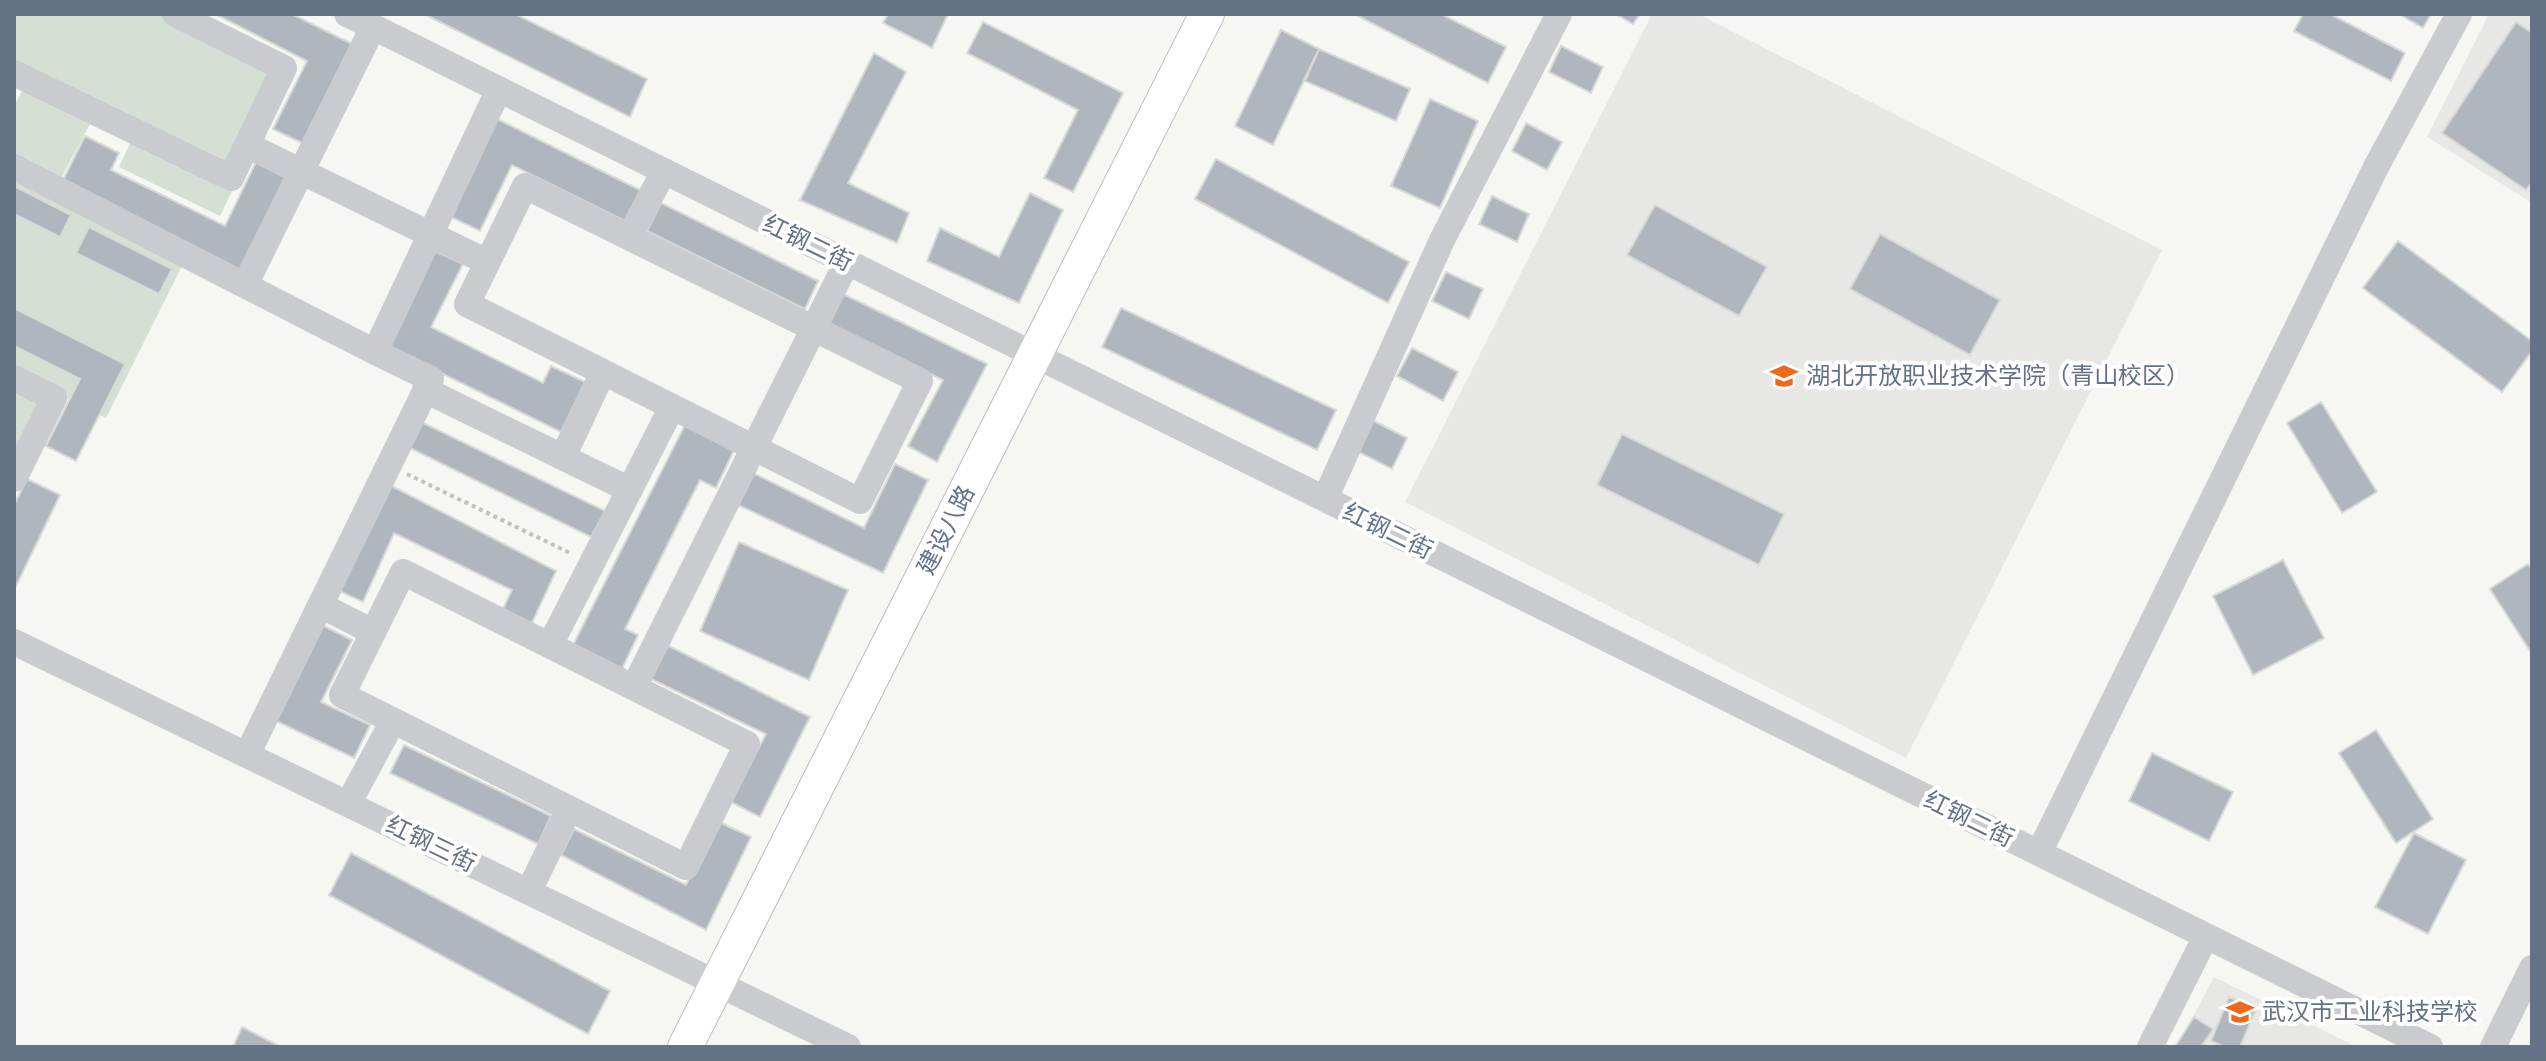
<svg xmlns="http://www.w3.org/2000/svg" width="2546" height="1061" font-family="'Public Sans','Noto Sans SC',sans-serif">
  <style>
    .built { fill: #e7e8e6 }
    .green { fill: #d6dfd4 }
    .building { fill: #b0b6be; stroke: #d8d8d6; stroke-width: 2 }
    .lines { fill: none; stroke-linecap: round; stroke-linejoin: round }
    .major-casing { stroke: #b9bcc0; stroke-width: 36 }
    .path { stroke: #bfc1c4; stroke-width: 4; stroke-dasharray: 4 4; stroke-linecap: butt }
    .minor { stroke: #c9cbcf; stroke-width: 26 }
    .major { stroke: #fff; stroke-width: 34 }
    .labels { text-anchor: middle; stroke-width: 8; stroke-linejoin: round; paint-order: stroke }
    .street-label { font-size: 24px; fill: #637286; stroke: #fff }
    .poi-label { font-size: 24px; fill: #637286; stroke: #fff; text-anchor: start }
  </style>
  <rect width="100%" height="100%" fill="#f6f7f3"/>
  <path class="built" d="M1652,14H1698L2162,250L1906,758L1405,502Z
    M2489,14H2532V203L2427,137Z
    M2214,977L2357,1047H2177Z"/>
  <path class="green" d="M14,14H162L275,71L226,169L14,66Z
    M24,87L91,122L58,184L14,161V106Z
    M132,139L233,189L220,216L119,167Z
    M14,175L184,262L106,418L14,371Z
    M14,391L38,403L14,450Z"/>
  <path class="building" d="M215,14H292L352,44L302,143L273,129L307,61Z
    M424,14H515L647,79L630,117Z
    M888,14H948L932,48L883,23Z
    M1354,14H1441L1506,47L1488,83Z
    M1616,14H1640L1633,24Z
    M2303,14H2330L2405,53L2391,81L2294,31Z
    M2399,14H2431L2423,28Z
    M983,22L1123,93L1073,192L1044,178L1078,110L967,53Z
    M2516,22L2532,33V182L2526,190L2442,133Z
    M1281,30L1319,49L1273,145L1235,126Z
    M1561,46L1603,67L1591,93L1549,72Z
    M1319,49L1410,89L1396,121L1305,81Z
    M874,53L906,72L848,183L909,213L897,243L800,200Z
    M1430,99L1478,121L1440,208L1391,186Z
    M493,117L642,191L627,222L512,165L480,231L445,214Z
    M1526,123L1562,142L1547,170L1512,151Z
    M85,136L119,153L111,170L225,226L256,162L288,179L241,275L60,186Z
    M1216,159L1409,262L1388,303L1195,199Z
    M14,186L71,215L60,237L14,214Z
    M1030,193L1063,210L1019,303L927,261L940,228L999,257Z
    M1492,196L1529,214L1517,242L1479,224Z
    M661,203L818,281L805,309L647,231Z
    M1655,205L1767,267L1739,316L1627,255Z
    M89,227L172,269L159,294L76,253Z
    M1880,234L2000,300L1970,355L1850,289Z
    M2398,241L2532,341V351L2502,392L2363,288Z
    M428,248L463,264L431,327L543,383L551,366L585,382L561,432L380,343Z
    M1446,272L1483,289L1469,319L1432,301Z
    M841,293L987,364L937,462L908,446L943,380L827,323Z
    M14,308L125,364L76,461L46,446L80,379L14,346Z
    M1121,308L1336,410L1317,450L1102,347Z
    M1412,348L1458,372L1443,401L1397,376Z
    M2321,402L2377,492L2342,513L2287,423Z
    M1372,420L1407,438L1392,469L1357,451Z
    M419,421L605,511L591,537L406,446Z
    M685,425L734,450L716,488L700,480L625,629L638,635L622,669L573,645Z
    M1622,434L1784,514L1759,565L1597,485Z
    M895,464L928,480L883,573L736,504L751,472L864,528Z
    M27,479L60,495L15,588L14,505Z
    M382,481L556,571L531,625L502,611L512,590L394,533L363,602L333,588Z
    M739,542L848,590L809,680L700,631Z
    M2283,560L2324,638L2253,675L2213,596Z
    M2528,564L2532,570V654L2490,589Z
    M320,624L352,640L321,702L370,725L354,758L272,719Z
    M665,644L810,717L760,817L731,802L766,734L649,678Z
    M2376,730L2433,819L2396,843L2339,753Z
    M404,745L551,816L538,844L390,773Z
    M2152,753L2233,792L2209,841L2129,801Z
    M717,821L751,837L706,930L561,855L574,829L686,885Z
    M2414,833L2466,860L2428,934L2375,907Z
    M351,853L610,991L588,1034L329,895Z
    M2229,997L2256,1009L2240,1047H2225L2211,1041Z
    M2194,1017L2213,1029L2201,1047H2175Z
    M242,1027L281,1047H233Z"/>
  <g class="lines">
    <g class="major-casing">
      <path id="major" d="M685,1047L1207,14"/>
    </g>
    <path class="path" d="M407,474L572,554"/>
    <path class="minor" d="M347,14L2430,1047
      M14,73L231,178L284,68L175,14
      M247,145L487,262
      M14,167L375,352
      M629,237L664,171
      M245,285L373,27
      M14,378L54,398L14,479
      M425,390L630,490
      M563,457L603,372L467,304L525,186L920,381L860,501L603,372
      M1325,499L1442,240L1559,14
      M403,572L747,744L686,867L342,695Z
      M320,605L373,632
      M14,642L848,1047
      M550,645L672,407
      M634,687L847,262
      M247,755L431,379L375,352L499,89
      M348,804L393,721
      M2039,853L2376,167L2459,14
      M529,891L569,809
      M2150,1047L2206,936
      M2493,1047L2532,968"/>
    <use href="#major" class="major"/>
  </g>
  <defs>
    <g id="university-bare" transform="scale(2.16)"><path d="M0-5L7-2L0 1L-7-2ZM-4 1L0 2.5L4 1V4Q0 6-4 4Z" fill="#f0681a" stroke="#fff" stroke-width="2.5" paint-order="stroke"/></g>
    <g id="school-bare" transform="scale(2.16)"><path d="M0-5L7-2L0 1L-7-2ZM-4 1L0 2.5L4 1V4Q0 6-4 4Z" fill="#f0681a" stroke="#fff" stroke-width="2.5" paint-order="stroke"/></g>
  </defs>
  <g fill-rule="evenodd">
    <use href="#university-bare" x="1784" y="376"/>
    <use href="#school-bare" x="2240" y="1012"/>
  </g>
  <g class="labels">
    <g class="street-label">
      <text transform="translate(808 243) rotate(26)" y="8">红钢二街</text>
      <text transform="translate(946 530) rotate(-63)" y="8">建设八路</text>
      <text transform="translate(1388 531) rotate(26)" y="8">红钢二街</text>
      <text transform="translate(1969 819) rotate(26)" y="8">红钢二街</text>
      <text transform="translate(431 844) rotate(26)" y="8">红钢三街</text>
    </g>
    <g class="poi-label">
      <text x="1806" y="384">湖北开放职业技术学院（青山校区）</text>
      <text x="2262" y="1020">武汉市工业科技学校</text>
    </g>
  </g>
  <rect width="2546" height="1061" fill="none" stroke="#637286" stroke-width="32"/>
</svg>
